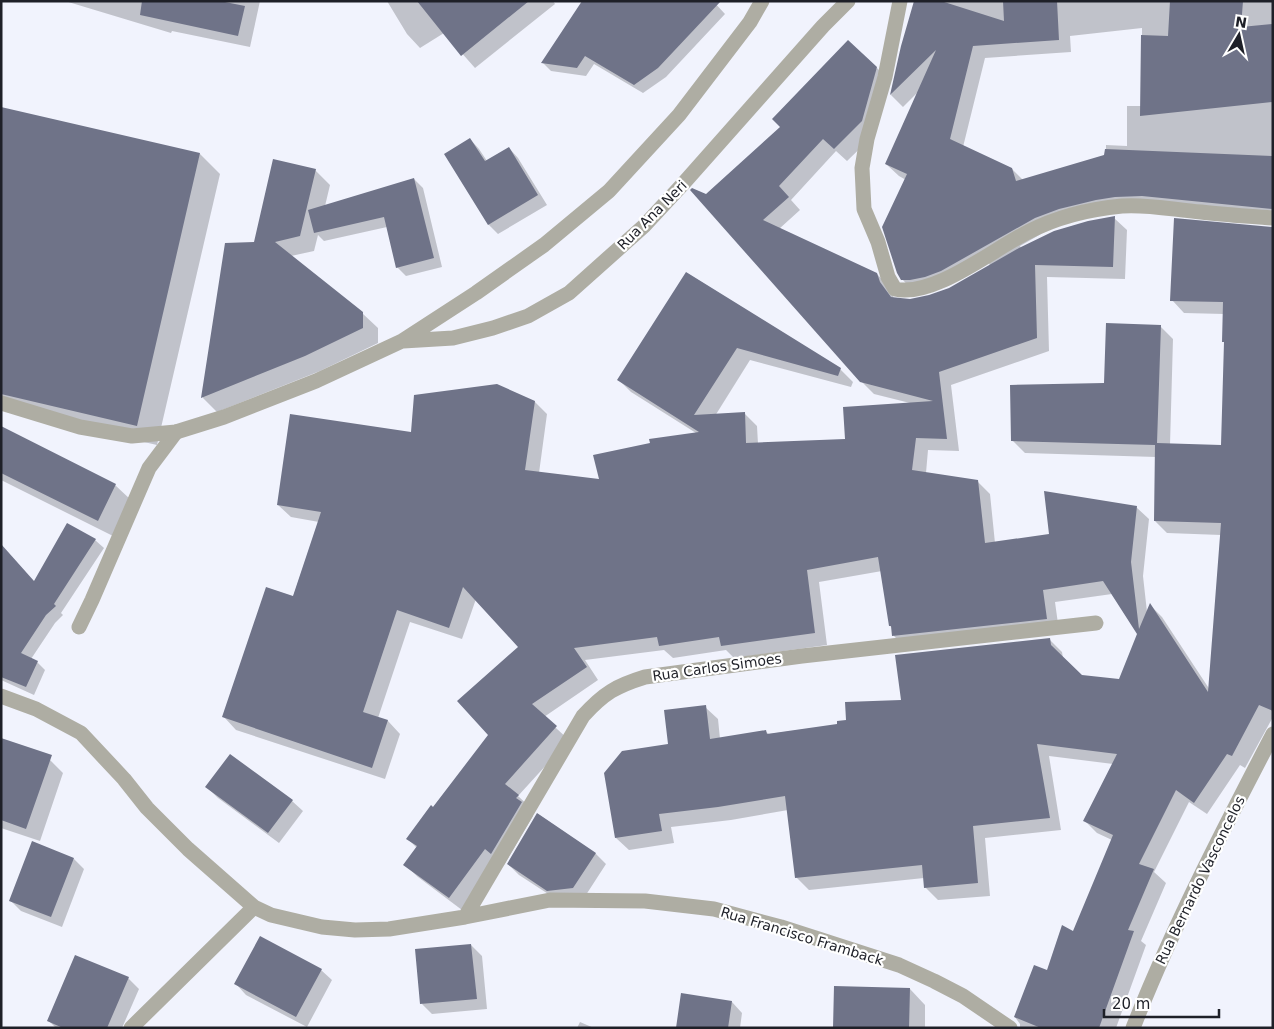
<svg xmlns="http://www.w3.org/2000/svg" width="1274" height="1029" font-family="'DejaVu Sans',sans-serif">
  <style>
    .shadow { fill: #0003; fill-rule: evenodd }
    .building { fill: #6f7388 }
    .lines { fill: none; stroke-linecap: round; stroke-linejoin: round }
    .lane { stroke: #aeada3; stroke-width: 15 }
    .street { stroke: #aeada3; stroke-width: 15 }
    .labels { text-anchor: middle; stroke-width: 4.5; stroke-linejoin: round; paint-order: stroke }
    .street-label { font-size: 14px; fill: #1e2028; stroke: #fff }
  </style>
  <rect width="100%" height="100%" fill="#f1f3fd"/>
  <path class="shadow" d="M65,1H260L250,47L172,31L171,33Z
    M387,1H553L555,4L475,68L444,33L420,48L407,34Z
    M713,1L725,14L666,77L643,93L594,64L586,76L551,71L543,63Z
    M915,1H1273V219L1129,209L1072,221L1048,230L1020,246L1021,248L1114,218L1127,230L1125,279L1047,277L1049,351L951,385L959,451L928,450L926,473L978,482L990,494L995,543L1050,535L1136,507L1149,519L1143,576L1147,612L1150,605L1162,617L1210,690L1221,535L1167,533L1155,521L1156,457L1025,453L1012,440L1105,384L1160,326L1173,339L1170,445L1222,447L1225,343L1224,314L1184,313L1172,300L1273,229V717L1245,768L1240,765L1207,814L1189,802L1154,872L1166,883L1141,941L1146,945L1116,1028H1020V1024L1015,1017L1074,932L1112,840L1097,833L1084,820L1113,764L1049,756L1061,830L985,838L990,896L938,900L925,887L924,878L809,890L796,877L788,810L731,820L671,827L674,843L629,850L616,838L669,745L705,707L718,719L720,739L766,732L769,734L838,725L903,701L1049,639L1062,652L1063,658L1082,676L1120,680L1138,634L1112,594L1055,602L1059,631L906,648L894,636L893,628L890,626L882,571L819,582L827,645L734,658L726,650L673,658L664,650L585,660L598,680L544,717L569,740L518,796L531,808L529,811L533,816L504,865L498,861L462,910L418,877L405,865L417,848L408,839L490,735L520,647L476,599L462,639L410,622L378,718L388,721L400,734L385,779L236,730L224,717L293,597L319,522L291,517L278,505L412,433L535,402L547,414L539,473L601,481L696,433L631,392L619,380L687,273L840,369L853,382L851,387L750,360L715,416L745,414L757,426L758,444L846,440L910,403L874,394L861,381L706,196L877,68L889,81L875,134L847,161L836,151L791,200L800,210L779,229L877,274L890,288L894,299L910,300L930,297L950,289L990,266L989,263L914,292L902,279L906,180L899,176L886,164L919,91L903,107L891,95L902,46ZM1142,28V106H1127V146L1106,145V155L1023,180L1012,169L963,147L985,58L1071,52L1070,36Z
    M1,108L200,154L220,174L157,445L13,412L1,404Z
    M470,139L479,149L487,161L509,148L518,158L547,205L498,234L489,225L446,154Z
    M315,170L330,185L325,206L414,179L423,188L442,267L406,276L397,267L387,227L324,241L318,235L314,251L291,256L362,313L378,328V343L320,371L217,412L203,398L226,244L255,243Z
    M1,427L115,485L131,500L113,536L1,480Z
    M67,525L95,540L104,548L61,613L63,615L55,623L31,659L37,662L45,670L34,695L1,680V597L35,583Z
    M1,742L50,760L63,773L40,841L1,828Z
    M207,787L292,801L303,811L279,843L218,798Z
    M538,814L596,854L606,864L584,898L559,901L519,875L508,864Z
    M74,859L84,869L62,927L21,911L11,901Z
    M471,945L482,956L487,1009L432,1014L422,1004Z
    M321,970L332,980L307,1027L246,995L236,984Z
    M128,978L139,989L122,1028H56L48,1020Z
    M910,989L925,1005V1028H834Z
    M732,1002L742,1013L740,1028H677Z
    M580,1022L594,1028H577Z"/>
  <path class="building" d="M142,1H220L245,6L238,36L140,15Z
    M417,1H529L461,56Z
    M582,1H721L658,68L634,85L585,56L577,68L541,63Z
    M914,1H941L1004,21L1003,1H1057L1059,40L973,46L950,139L1012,168L1016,181L1104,155L1105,149L1273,156V209L1142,196L1115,197L1096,200L1059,209L1035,218L941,271L925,277L910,280H901L897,273L882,227L907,174L885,164L936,50L890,95L901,46Z
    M1170,1H1243L1241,27L1273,24V102L1140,116L1141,35L1168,36Z
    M848,40L877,67L862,121L834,149L823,139L779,186L789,197L763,220L877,273L880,282L891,297L910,299L929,295L949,288L1019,248L1054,231L1088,221L1115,216L1113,267L1035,265L1037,338L939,372L947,439L916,438L912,470L978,480L985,543L1049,534L1044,491L1137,506L1131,562L1139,629L1150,603L1208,692L1221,523L1154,521L1155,445L1011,441L1010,385L1104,383L1106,323L1161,325L1157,443L1221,445L1224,342H1222L1223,302L1170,301L1174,218L1273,227V711L1259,705L1232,756L1227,754L1194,803L1176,790L1139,864L1154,869L1128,930L1134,931L1099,1028H1041L1014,1017L1034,965L1047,970L1062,925L1073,931L1113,835L1083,821L1117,754L1037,744L1050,818L973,826L978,883L924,888L922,865L795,878L785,796L718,807L659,814L662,831L615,838L604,773L622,751L668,744L664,710L706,705L710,739L766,730L767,734L837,724V721L846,720L845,702L901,700L895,655L1050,638L1051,645L1082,675L1119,679L1137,634L1103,581L1043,590L1047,619L892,636L891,626H889L878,557L807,570L815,633L721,646L719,637L659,646L657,637L574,648L587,667L532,704L557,726L505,784L519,795L516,798L522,802L491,854L485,849L449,898L403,865L417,846L406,839L431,805L433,807L488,735L457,701L518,647L463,587L449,628L397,610L363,712L388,720L372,768L222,717L266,587L293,596L321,512L277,505L290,414L411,432L414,395L497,384L535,401L525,470L599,479L593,455L650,443L649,439L699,432L617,380L686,272L841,368L838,376L737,348L694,415L745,412L746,443L845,439L843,407L933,401L860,382L690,190L692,188L706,194L780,127L772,119Z
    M1,107L200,153L137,426L1,394Z
    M470,138L485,161L509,147L538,195L488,225L444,154Z
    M273,159L316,169L300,236L275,242L363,312V328L305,356L201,398L225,243L254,242Z
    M414,178L434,258L396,268L384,217L314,233L308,210Z
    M1,426L116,484L98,521L1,473Z
    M67,523L96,539L54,604L56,606L46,615L21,653L38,661L26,687L1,677V544L34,581Z
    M1,738L52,755L26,829L1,820Z
    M230,754L293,800L268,833L205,787Z
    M537,813L596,853L573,888L547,891L507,864Z
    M32,841L74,858L51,917L9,901Z
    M260,936L322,969L296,1017L234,984Z
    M471,944L477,999L420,1004L415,949Z
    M75,955L129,977L107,1028H63L47,1021Z
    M834,986L910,988L909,1028H833Z
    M681,993L732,1001L728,1028H676Z"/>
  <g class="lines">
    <path class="lane" d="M79,627L92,600L149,468L176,432"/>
    <path class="street" d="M900,1L885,77L867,139L862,168L864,209L878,242L888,277L895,289C934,298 993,249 1028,232C1057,217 1090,209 1122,206C1148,204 1175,210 1201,212C1225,215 1249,216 1273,218
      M403,341L453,338L493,328L528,316L569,293L644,226L682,185L823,26L848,1
      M1,403L80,427L132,436L176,432L224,417L316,381L402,341L476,293L544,245L609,191L679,115L750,22L762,1
      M1,696L36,709L81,733L124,779L147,808L188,849L254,907L271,915L322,927L355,930L389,929L465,917L550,900L645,901L714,909L781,927L899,965L934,981L963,996L1010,1028
      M465,917L583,716C604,693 616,686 645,677L802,656L1096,623
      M131,1028L254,907
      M1133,1028C1173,926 1223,830 1273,734"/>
  </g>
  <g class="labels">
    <g class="street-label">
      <text transform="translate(652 215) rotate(-45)" y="5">Rua Ana Neri</text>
      <text transform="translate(717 667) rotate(-8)" y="5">Rua Carlos Simoes</text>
      <text transform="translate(1200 880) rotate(-64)" y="5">Rua Bernardo Vasconcelos</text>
      <text transform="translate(802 936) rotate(17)" y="5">Rua Francisco Framback</text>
    </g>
  </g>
  <rect width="1274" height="1029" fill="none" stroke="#1e2028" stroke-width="5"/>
  <g transform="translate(1239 35) rotate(9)" stroke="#ffffff" stroke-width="4" paint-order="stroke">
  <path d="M0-4L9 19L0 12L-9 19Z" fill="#1e2028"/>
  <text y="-8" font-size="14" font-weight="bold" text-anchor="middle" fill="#1e2028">N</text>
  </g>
  <path d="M1104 1009v8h115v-8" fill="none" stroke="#1e2028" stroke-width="2.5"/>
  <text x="1112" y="1009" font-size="15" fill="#1e2028" stroke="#ffffff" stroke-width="4" paint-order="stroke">20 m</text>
</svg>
